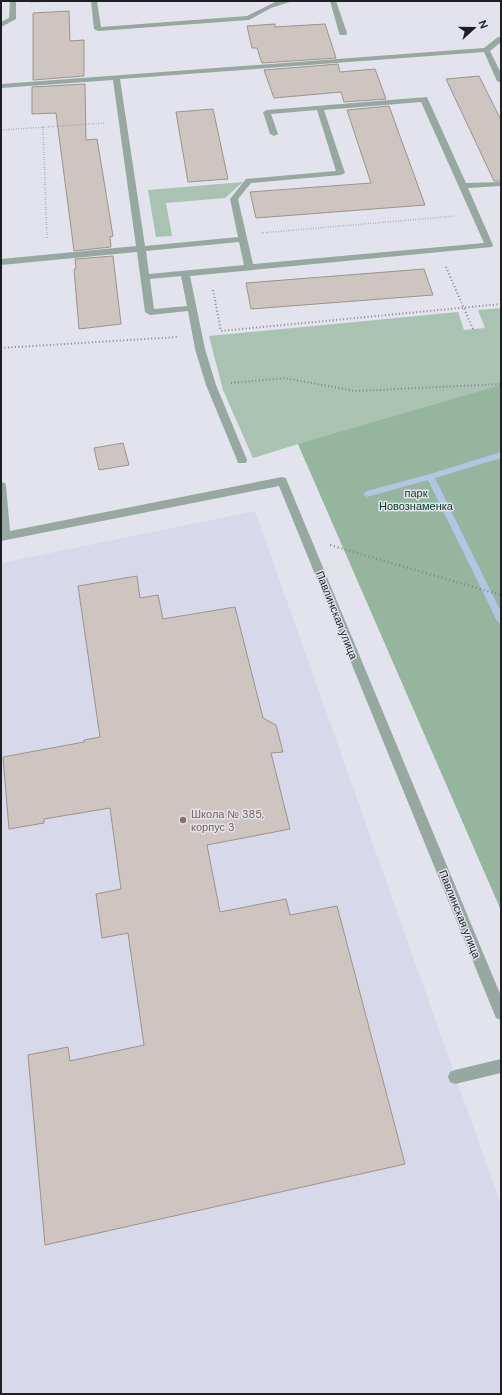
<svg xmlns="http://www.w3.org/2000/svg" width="502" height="1395" font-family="'DM Sans',sans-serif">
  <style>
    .built { fill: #d7d8e9 }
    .green { fill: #aac2b1 }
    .forest { fill: #95b59f }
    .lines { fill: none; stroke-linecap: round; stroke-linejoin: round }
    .stream { fill: #b3c5e3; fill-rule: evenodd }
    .building { fill: #cfc5c0; stroke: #9b938d }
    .path-far2 { stroke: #85868d; stroke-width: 1.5; stroke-dasharray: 0.5 2; stroke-linecap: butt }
    .path-far1 { stroke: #85868d; stroke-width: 2; stroke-dasharray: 1 2.5; stroke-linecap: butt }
    .path { stroke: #85868d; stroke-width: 2.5; stroke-dasharray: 1 3; stroke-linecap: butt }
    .minor { fill: #97a8a1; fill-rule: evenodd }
    .education-dot { fill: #8d6e63; stroke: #e2e3ed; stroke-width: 1.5 }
    .labels { text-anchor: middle; stroke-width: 3; stroke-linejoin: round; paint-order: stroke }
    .park-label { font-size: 11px; fill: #043d20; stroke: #e2e3ed }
    .street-label { font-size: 11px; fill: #1f1f23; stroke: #e2e3ed }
    .education-label { font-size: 11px; fill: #785e54; stroke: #e2e3ed; text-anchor: start }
  </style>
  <rect width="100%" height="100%" fill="#e2e3ed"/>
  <path class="built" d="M255,511L501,1205V1394H1V563Z"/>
  <path class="green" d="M243,182L225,198L166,203L172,236L156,237L148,190Z
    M501,308V910L298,444L253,458L223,390L209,336L458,312L464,330L485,328L478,310Z"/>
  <path class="forest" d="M501,385V910L298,444Z"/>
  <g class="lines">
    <path class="stream" d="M501,452V458L435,478L501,612V624L497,621L428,480L367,497L363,494L367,491L430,474Z"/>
  </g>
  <path class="building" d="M69,11L70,41L84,40V76L33,80V13Z
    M275,24V27L325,24L336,58L262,63L257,48H252L247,26Z
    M338,64L340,72L375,69L386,99L344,102L341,92L274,98L264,70Z
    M479,76L501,120V181H494L446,79Z
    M85,84L86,140L97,139L113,236L110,237L111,247L74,251L56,113L32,114V87Z
    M389,106L425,205L256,218L250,192L371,183L347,110Z
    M213,109L228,179L188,182L176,112Z
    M113,256L121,324L79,329L74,269H76L75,259Z
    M424,269L433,295L251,309L246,283Z
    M123,443L129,465L99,470L94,448Z
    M137,576L140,598L158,595L163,619L235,607L263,718L276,725L283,752L271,753L290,829L207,845L220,912L286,899L290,915L337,906L405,1164L45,1245L28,1055L68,1047L70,1061L144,1045L128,933L102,938L96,894L121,889L110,808L44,819V823L9,829L3,757L84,742V740L100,737L78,586Z"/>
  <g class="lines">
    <path class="path-far2" d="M31,2L56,1
      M43,127L47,239
      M1,130L104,123
      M261,233L455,216"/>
    <path class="path-far1" d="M446,267L473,329
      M213,290L221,331L501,304
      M1,348L177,337
      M231,383L285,378L355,391L501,384"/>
    <path class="path" d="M330,545L501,595"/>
    <path class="minor" d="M10,1H16V19L1,27V22L9,18Z
      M91,1H97L101,27L247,16L277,1H293L271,8L249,20L98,31L94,29Z
      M330,1H336L347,33L346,35H340L339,33Z
      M498,37H501V42L490,51L501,73V83L497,81L484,52L120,79L145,246L238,237L230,199L246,179L336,171L317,110L271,114L278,134L274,136L270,134L263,112L267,110L427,97L466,183L501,182V186L468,188L493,245L492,247L190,276L205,349L216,385L247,460L246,463H238L237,460L206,385L195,349L188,311L150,315L145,312L137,252L1,265V259L136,246L113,80L1,88V84L484,48ZM421,102L484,243L253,264L238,199L251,183L341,175L345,173L324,110ZM239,242L244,265L149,274L146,251ZM181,276L187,306L154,309L150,279Z
      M282,477L286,478L287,481L501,996V1020L496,1018L279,486L1,541V482L5,483L6,486L10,531Z
      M501,1059V1073L455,1084L450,1082L448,1077L450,1072L455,1070Z"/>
  </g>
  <circle class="education-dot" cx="183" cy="820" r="4"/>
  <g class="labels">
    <g class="park-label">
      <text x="416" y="497">парк<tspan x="416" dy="13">Новознаменка</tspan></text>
    </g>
    <g class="street-label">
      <text transform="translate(337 615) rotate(68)" y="4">Павлинская улица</text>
      <text transform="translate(460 914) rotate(68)" y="4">Павлинская улица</text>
    </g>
    <g class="education-label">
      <text x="191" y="818">Школа № 385,<tspan x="191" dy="13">корпус 3</tspan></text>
    </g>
  </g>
  <rect width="502" height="1395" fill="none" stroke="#1f1f23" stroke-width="4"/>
  <g transform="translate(474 28) rotate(69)" stroke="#e2e3ed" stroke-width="3" paint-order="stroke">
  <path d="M0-3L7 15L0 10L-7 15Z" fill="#1f1f23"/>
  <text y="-6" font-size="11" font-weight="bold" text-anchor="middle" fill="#1f1f23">N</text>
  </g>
</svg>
